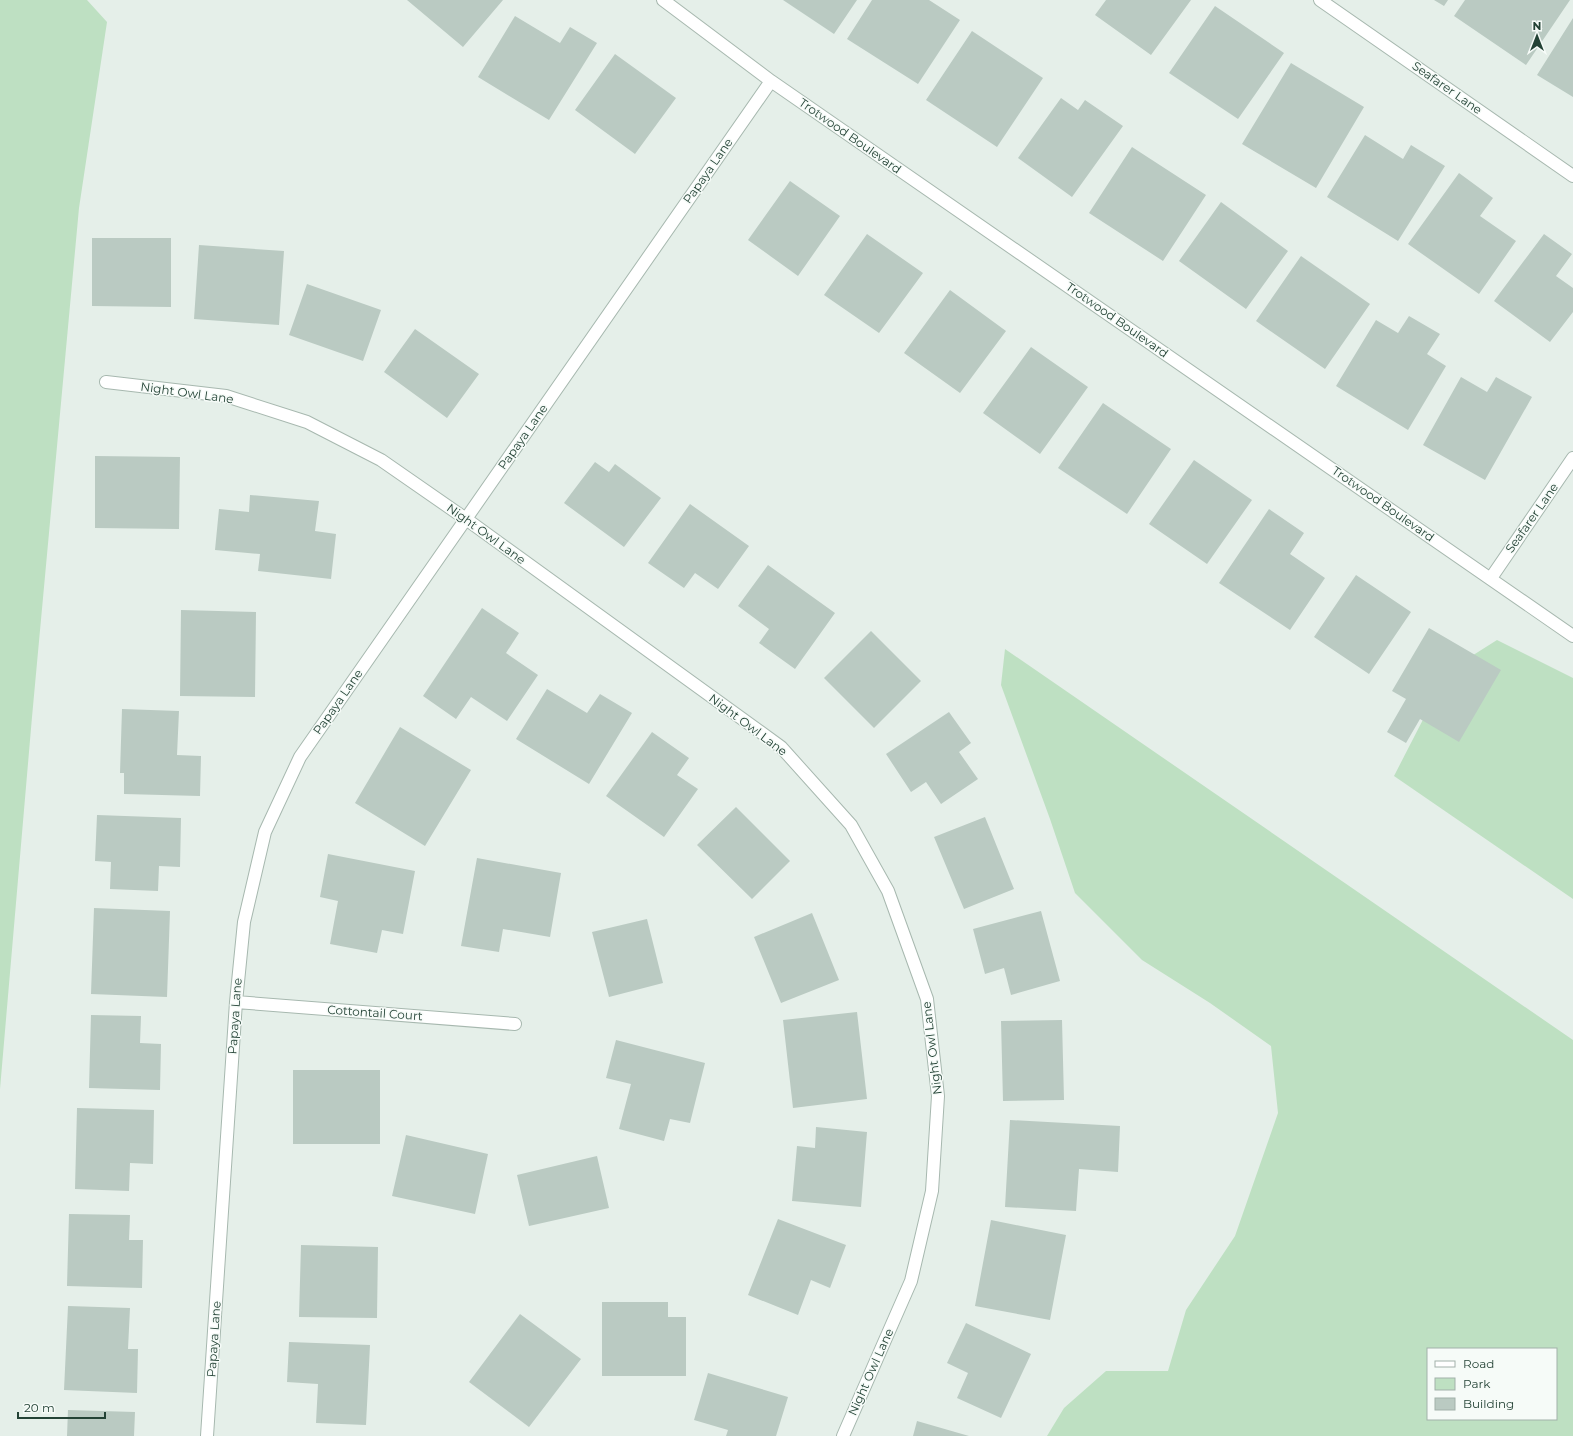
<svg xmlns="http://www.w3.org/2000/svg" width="1573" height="1436" font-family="Montserrat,sans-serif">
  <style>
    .green { fill: #bee0c2; fill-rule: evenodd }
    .building { fill: #bacac2 }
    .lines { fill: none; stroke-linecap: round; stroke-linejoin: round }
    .street-casing { stroke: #a7b8af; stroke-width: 14 }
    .street { stroke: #fff; stroke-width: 12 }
    .labels { text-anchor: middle; stroke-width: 3; stroke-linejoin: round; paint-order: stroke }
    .street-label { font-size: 12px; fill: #234235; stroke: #f6fbf8 }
  </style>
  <rect width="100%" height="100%" fill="#e5efe9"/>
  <path class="green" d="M0,0H87L107,22L79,208L32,717L0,1089Z
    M1497,640L1573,678V899L1394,776L1448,671Z
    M1005,649L1573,1040V1436H1047L1064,1408L1106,1371H1168L1186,1310L1235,1236L1278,1113L1271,1046L1210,1003L1142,960L1075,893L1050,819L1001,685ZM1428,1349H1556V1419H1428Z"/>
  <path class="building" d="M407,0H503L463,47Z
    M783,0H857L834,34Z
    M872,0H929L960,20L918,84L847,39Z
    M1106,0H1191L1151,55L1095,15Z
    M1434,0H1448L1444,6Z
    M1465,0H1570L1526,65L1454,16Z
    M1215,6L1284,53L1238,119L1169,73Z
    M515,16L560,43L570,27L597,43L549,120L478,77Z
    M1573,18V97L1537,75Z
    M972,31L1043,78L997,147L926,100Z
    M615,54L676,98L635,154L575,110Z
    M1291,63L1364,107L1316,188L1242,144Z
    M1061,98L1078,110L1085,100L1123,126L1072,197L1018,158Z
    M1365,135L1403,159L1411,145L1445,166L1398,241L1327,197Z
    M1132,147L1206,195L1163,261L1089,213Z
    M1459,173L1493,198L1480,216L1516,241L1479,294L1408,244Z
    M790,181L840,216L798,276L748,240Z
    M1221,202L1288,251L1246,309L1179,261Z
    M867,234L923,273L879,333L824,295Z
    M1544,234L1572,254L1556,276L1573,288V312L1550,342L1494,301Z
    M92,238H171V307L92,306Z
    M199,245L284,251L279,325L194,319Z
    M1301,256L1370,304L1325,369L1256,321Z
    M307,284L381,310L363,361L289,335Z
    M950,290L1006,331L960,393L904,353Z
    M1409,316L1440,334L1427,354L1446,366L1408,430L1336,386L1376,320L1398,333Z
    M415,329L479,374L447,418L384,372Z
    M1031,347L1088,387L1040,454L983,413Z
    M1461,377L1487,392L1496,377L1532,397L1485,480L1423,445Z
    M1103,403L1171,449L1127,514L1058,468Z
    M95,456L180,457L179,529L95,528Z
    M1194,460L1252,500L1207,564L1149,524Z
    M595,462L609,472L615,464L661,498L624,547L564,503Z
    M250,495L319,501L315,531L336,534L331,579L258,571L260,554L215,550L219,509L249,512Z
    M690,504L749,546L718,589L695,573L684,588L648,563Z
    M1269,509L1304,533L1290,554L1325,578L1290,630L1219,583Z
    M768,565L835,613L795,669L759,643L769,629L738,606Z
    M1356,575L1411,612L1369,674L1314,637Z
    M482,608L519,633L506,653L538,675L507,721L471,697L456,719L423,696Z
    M181,610L256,612L255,697L180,696Z
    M1429,628L1501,670L1459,742L1420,719L1406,743L1387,732L1406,699L1392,691Z
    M871,631L921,681L874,728L824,678Z
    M547,689L587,713L600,694L632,713L589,784L516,739Z
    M122,709L179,711L177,755L201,756L200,796L124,794V773H120Z
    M949,712L971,743L959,752L978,779L941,804L926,782L911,792L886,754Z
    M400,727L471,770L425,846L355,803Z
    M652,732L689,758L677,775L698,789L664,837L606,796Z
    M736,807L790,861L752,899L697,845Z
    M97,815L181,818L180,867L159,866L158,891L110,889L111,862L95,861Z
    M985,817L1014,889L964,909L934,837Z
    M328,854L415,871L403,934L382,930L377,953L330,944L338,901L320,897Z
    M477,858L561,873L550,937L503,929L499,952L461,946Z
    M94,908L170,911L167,997L91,994Z
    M1041,911L1060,981L1011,995L1004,968L985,974L973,929Z
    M812,913L839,980L781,1003L754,937Z
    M647,919L663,983L609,997L592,932Z
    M857,1012L867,1099L793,1108L783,1020Z
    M91,1015L141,1016L140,1043L161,1044L160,1090L89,1088Z
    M1062,1020L1064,1100L1003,1101L1001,1021Z
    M616,1040L705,1063L690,1123L670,1119L664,1141L619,1129L631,1084L606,1078Z
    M293,1070H380V1144H293Z
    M77,1108L154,1110L153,1164L130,1163L129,1191L75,1189Z
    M1010,1120L1120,1126L1118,1172L1079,1169L1076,1211L1005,1207Z
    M816,1127L867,1132L861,1207L792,1201L797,1146L815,1148Z
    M406,1135L488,1154L475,1214L392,1196Z
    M597,1156L609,1208L529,1226L517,1175Z
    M69,1214L130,1215L129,1240H143L142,1288L67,1286Z
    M778,1219L846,1245L830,1288L811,1280L798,1315L748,1295Z
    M991,1220L1066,1235L1050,1320L975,1306Z
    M301,1245L378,1247L377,1318L299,1317Z
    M602,1302H668V1317H686V1376H602Z
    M68,1306L130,1308L128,1349H138L137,1393L64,1390Z
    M520,1314L581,1359L529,1427L469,1382Z
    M966,1323L1031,1354L1001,1418L957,1398L968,1373L947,1363Z
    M289,1342L370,1345L366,1425L316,1423L318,1384L287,1382Z
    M708,1373L788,1397L776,1436H726L728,1430L694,1420Z
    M68,1410L135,1412L134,1436H67Z
    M917,1421L969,1436H913Z"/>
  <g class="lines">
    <g class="street-casing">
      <path id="street" d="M663,0L771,81L1573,636
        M1320,0L1573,176
        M106,382L226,396L307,422L381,460L466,519L781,747L851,825L888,891L927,999L938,1096L932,1191L911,1281L843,1436
        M1491,578L1573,458
        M236,1002L515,1024
        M207,1436L236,1002L244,922L265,832L300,757L771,81"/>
    </g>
    <use href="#street" class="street"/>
  </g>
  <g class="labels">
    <g class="street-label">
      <text transform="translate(1447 88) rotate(35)" y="4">Seafarer Lane</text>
      <text transform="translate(850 136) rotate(35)" y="4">Trotwood Boulevard</text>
      <text transform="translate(708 171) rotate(-55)" y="4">Papaya Lane</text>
      <text transform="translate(1117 320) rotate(35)" y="4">Trotwood Boulevard</text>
      <text transform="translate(187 393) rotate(8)" y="4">Night Owl Lane</text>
      <text transform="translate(523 437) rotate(-55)" y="4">Papaya Lane</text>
      <text transform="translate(1383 504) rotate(35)" y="4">Trotwood Boulevard</text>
      <text transform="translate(1532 518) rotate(-55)" y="4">Seafarer Lane</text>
      <text transform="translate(486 534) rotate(36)" y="4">Night Owl Lane</text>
      <text transform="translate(338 702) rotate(-55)" y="4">Papaya Lane</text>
      <text transform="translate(748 725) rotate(37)" y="4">Night Owl Lane</text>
      <text transform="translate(375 1013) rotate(4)" y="4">Cottontail Court</text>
      <text transform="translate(235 1016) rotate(-86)" y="4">Papaya Lane</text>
      <text transform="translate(932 1048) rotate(-97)" y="4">Night Owl Lane</text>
      <text transform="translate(214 1339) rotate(-86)" y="4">Papaya Lane</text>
      <text transform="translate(871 1372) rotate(-66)" y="4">Night Owl Lane</text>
    </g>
  </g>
  <rect x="1427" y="1348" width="130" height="72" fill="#f6fbf8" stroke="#a2b1aa"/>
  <rect x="1435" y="1361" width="20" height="6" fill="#ffffff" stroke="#a2b1aa"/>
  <text x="1463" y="1368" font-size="12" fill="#234235">Road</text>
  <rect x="1435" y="1378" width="20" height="12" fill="#bee0c2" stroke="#a2b1aa"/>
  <text x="1463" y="1388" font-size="12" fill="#234235">Park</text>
  <rect x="1435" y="1398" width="20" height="12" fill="#bacac2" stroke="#a2b1aa"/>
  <text x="1463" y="1408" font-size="12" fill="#234235">Building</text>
  <g transform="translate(1537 36)" stroke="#f6fbf8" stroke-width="3" paint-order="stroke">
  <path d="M0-3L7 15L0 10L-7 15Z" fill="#234235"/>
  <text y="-6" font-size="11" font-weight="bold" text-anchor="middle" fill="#234235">N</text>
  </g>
  <path d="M18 1412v6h87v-6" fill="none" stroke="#234235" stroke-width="2"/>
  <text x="24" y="1412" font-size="12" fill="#234235" stroke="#f6fbf8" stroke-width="3" paint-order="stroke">20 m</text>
</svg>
